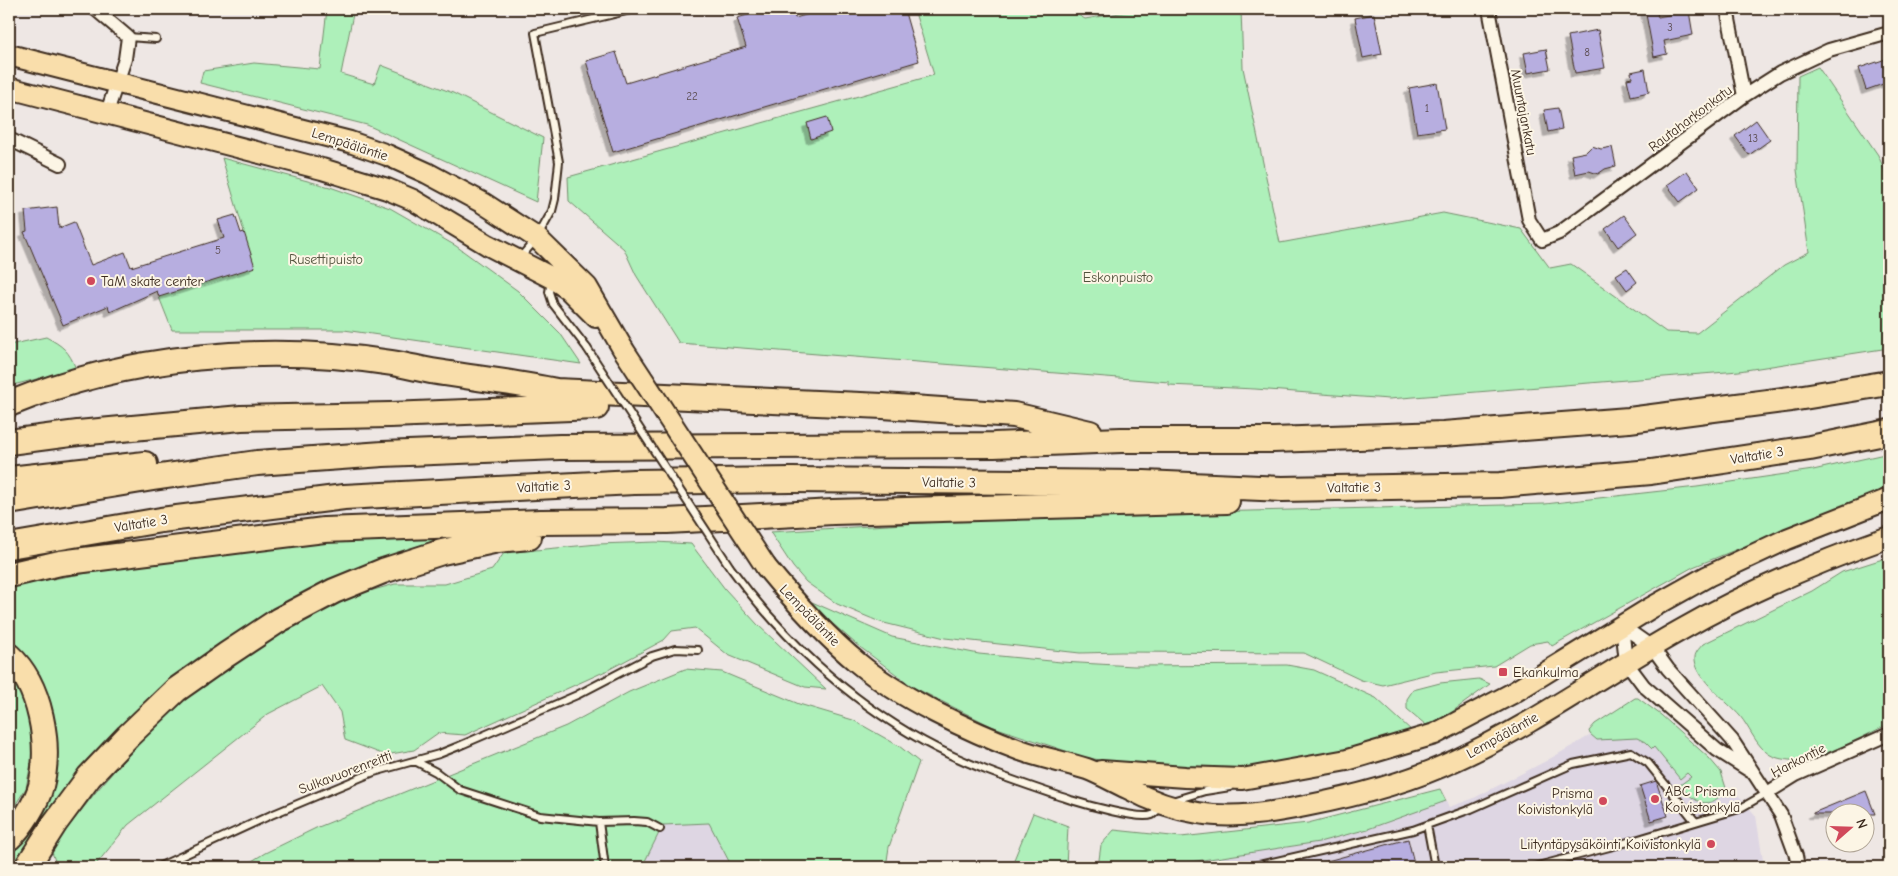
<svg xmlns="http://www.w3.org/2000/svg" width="1898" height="876" font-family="'Comic Neue',sans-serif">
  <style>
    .built { fill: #ded6e3 }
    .green { fill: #aef0ba; stroke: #748d6c }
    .building { fill: #b7aee0; stroke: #3b2a1e; filter: url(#shadow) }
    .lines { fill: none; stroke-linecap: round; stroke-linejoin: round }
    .lane-casing { stroke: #3b2a1e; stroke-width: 10 }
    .street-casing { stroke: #3b2a1e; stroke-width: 16 }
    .primary-casing { stroke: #3b2a1e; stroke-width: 24 }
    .highway-casing { stroke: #3b2a1e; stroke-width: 28 }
    .lane { stroke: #fcf5e5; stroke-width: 6 }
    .street { stroke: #fcf5e5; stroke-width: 12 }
    .primary { stroke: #f9deab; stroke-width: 20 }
    .highway { stroke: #f9deab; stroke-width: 24 }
    .lane-bridge-casing { stroke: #3b2a1e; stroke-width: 10; stroke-linecap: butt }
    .primary-bridge-casing { stroke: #3b2a1e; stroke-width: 24; stroke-linecap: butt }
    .lane-bridge { stroke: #fcf5e5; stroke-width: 6 }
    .primary-bridge { stroke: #f9deab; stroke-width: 20 }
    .poi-dot { fill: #d1495b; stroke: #fcf5e5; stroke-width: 2 }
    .labels { text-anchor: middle; stroke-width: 4; stroke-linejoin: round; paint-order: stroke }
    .number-label { font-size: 11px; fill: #5a4b4e }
    .street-label { font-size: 14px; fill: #3b2a1e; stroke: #fcf5e5 }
    .park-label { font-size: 14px; fill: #52523d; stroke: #fcf5e5 }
    .poi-label { font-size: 14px; fill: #3b2a1e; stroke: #fcf5e5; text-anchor: start }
  </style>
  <defs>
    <filter id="shadow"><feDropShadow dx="-4.5" dy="4.5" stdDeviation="0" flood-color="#0004"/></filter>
  </defs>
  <rect width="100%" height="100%" fill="#eee7e4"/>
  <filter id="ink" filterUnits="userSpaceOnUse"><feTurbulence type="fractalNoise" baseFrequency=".02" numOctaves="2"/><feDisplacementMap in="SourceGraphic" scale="10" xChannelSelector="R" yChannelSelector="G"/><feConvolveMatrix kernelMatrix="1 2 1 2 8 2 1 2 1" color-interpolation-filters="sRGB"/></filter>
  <g filter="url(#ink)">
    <path class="built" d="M1650,725L1741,798L1756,816L1764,867H1172L1177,864L1319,842L1368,829L1446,801L1449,807L1472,799L1546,761L1603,728Z
      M710,823L732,867H642L663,825Z"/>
    <path class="green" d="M327,9H354L341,74L374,84L381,65L453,93L543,138L536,202L367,125L200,83L203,71L254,63L320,69Z
      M914,9H1068L1085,19L1143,9H1241L1243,68L1280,243L1443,213L1521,229L1550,268L1571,264L1666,332L1697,333L1784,265L1809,252L1797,170L1798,76L1818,67L1878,155L1889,181V348L1739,371L1389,399L1255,389L1169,385V382L679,343L636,275L624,249L569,201L568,177L934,75Z
      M222,158L330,187L390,208L456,246L518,291L560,333L581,364L344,330H172L159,297L244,232Z
      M46,337C63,346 69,351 76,369L9,386V345Z
      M1889,453V488L1693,567L1552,646L1548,641L1530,644L1494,666L1436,672L1383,685L1361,680L1304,653L1121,652L1080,653L945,638L880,622L837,604L806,582L793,567L770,532L1040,516L1545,504L1697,487L1813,470Z
      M462,534L215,651L20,867H9V846L48,788L22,655L9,644V587C111,568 214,551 318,542C366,538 414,536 462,534Z
      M656,542L691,544L725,589L758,625L826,689L805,687L728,655L695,628L672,631L664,640L608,670L465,735L438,733L414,750L385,755L345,740L340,712L322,686L268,714L128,825L94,867H57L51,849L95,793L145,735L197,690L286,630L352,596L395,584H445L492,570L504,553L598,544Z
      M1889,557V724C1863,736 1817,763 1789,760C1780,759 1771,757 1765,751C1754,741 1749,727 1740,716C1728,702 1697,680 1695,660C1694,653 1699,649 1703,644L1812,591L1842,572Z
      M812,602L892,637L979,654L1061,662L1134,666L1287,665L1314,670L1376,698L1412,731L1361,751L1276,767L1168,770L1087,758L991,726L913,687L856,644L810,604Z
      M685,669L722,672L799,704L853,720L899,746L919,762L889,847L886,867H732L709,823L663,825L642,867H242L265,853L316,828L566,726L629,692Z
      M9,676L14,682L29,710L33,753L26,788L9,815Z
      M1479,679L1490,684L1445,717L1426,725L1407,709V699L1413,690L1440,683Z
      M1635,698H1638L1661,715L1709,758L1721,772L1726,788C1711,812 1695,804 1680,785L1691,777L1687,773L1680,779L1654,747L1652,749L1645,742L1637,738L1597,740L1590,734L1589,731L1595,724Z
      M1440,789L1446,801L1368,829L1319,842L1177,864L1172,867H1098L1101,845L1114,830L1181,837L1308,823Z
      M1033,813L1068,826L1066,867H1011Z"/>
    <path class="building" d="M769,9H772L774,16L793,10L795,18L827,9H904L919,61L613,152L586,61L616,52L626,83L746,47L737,18Z
      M1645,9H1656L1658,17L1689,11L1693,35L1664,41L1667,54L1654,57Z
      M1374,14L1382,54L1363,58L1355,18Z
      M1598,30L1605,68L1575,73L1568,36Z
      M1546,49L1550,69L1528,73L1524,53Z
      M1889,58V82L1866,90L1859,68Z
      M1645,69L1649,92L1631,96L1627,79L1632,78L1631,72Z
      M1437,83L1445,129L1417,133L1409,88Z
      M1558,108L1562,129L1548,132L1544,110Z
      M827,117L831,132L811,139L807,123Z
      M1756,120L1770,140L1749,155L1735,136Z
      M1592,146L1601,149L1612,147L1616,166L1605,169L1598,174L1589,171L1575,174L1571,155L1586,152Z
      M1687,171L1699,188L1680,202L1667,185Z
      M57,207L59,228L74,222L91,265L125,252L131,267L224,238L218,220L235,215L241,233L244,232L255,267L159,297L157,291L110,312L108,306L63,325L24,232L27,231L25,211Z
      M1624,215L1637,233L1618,247L1605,229Z
      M1627,268L1637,282L1627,290L1616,275Z
      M1656,781L1668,816L1651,821L1640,786Z
      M1866,791L1875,814H1813V813Z
      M1408,839L1415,867H1321L1320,863Z"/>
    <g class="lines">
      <g class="lane-casing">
        <path id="lane" d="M128,37L156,39
          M519,259L537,238L552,211L555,199L559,162L535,33L635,9
          M551,281L549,292L553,304L587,348
          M730,567C781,637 847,699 923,741C970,767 1021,783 1071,800C1087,805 1139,820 1152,815C1155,813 1159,809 1161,807
          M415,761L436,772L460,790L540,816L599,822L634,821L647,822L660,829
          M1172,801L1205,791L1230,787
          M599,822L605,867
          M1427,825L1435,867
          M158,867L271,815L374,772L439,754L459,746L577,695L652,656L675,649L698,650
          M1250,867L1413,830L1471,809L1573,764L1631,752L1648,763L1695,821
          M1534,867L1632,841L1739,809L1767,793"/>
      </g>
      <g class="street-casing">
        <path id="street" d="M95,9L128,37L125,59L107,112
          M1489,9L1529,220L1542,240L1559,233L1744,96L1780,73L1829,50L1889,33
          M1727,9L1744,96
          M9,139L60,164
          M1622,626L1652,647L1668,669L1732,740L1781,815L1796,856L1798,867
          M1622,626L1626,662L1644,686L1717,750L1750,771
          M1767,793L1796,775L1889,734"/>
      </g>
      <g class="primary-casing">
        <path id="primary" d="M9,55L350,142L387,155L427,173L483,203L537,238L587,287L623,349
          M9,88L322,169L387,189L413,200L488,245L552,278L568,289L596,317
          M766,567C794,601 824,635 858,663C900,698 969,731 1020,750C1042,758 1065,762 1087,769C1100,774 1114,782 1127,788C1149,800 1173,809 1198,813C1233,819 1271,813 1305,806C1357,796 1408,783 1456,760C1535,724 1606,672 1681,630C1747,592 1818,562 1889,537
          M1101,771L1185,777L1242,779L1347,760L1435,734L1511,694L1649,609L1708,576L1787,539L1889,499"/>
      </g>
      <g class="highway-casing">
        <path id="highway" d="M9,404C129,355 265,343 392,363C410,366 427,371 444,373C482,379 519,383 556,391L883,406L1014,415L1090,433
          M9,442L78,433L241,418L390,415L596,407
          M9,479L145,464
          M9,502L153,478L257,463L383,454L560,447L994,445L1121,440H1273L1443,434L1629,420L1791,399L1889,383
          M9,546L161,520L344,497L634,482L791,480L1144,483L1282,489L1500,485L1651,472L1810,448L1889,432
          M9,575L60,563L324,530L541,522L667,521L833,512L1227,501
          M9,656C41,685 51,745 41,786C37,802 21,827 9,838
          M27,867L55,823L89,777L128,736L176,690L226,655L279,620L334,591L383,571L442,552L498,540L529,537"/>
      </g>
      <use href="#lane" class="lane"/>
      <use href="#street" class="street"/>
      <use href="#primary" class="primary"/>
      <use href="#highway" class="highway"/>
      <g class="lane-bridge-casing">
        <path id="lane-bridge" d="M587,348L730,567"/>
      </g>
      <g class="primary-bridge-casing">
        <path id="primary-bridge" d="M623,349L766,567"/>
      </g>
      <use href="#lane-bridge" class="lane-bridge"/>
      <use href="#primary-bridge" class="primary-bridge"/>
    </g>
  </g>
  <g class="poi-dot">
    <circle cx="91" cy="281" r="5"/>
    <rect x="1498" y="667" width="10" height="10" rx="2.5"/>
    <circle cx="1655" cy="799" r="5"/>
    <circle cx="1603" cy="801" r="5"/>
    <circle cx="1711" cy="844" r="5"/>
  </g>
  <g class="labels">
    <g class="number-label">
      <text x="1670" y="31">3</text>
      <text x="1587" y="56">8</text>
      <text x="692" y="100">22</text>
      <text x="1427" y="112">1</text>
      <text x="1753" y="142">13</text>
      <text x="218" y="254">5</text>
    </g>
    <g class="street-label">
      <text transform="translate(1524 112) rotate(79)" y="5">Muuntajankatu</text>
      <text transform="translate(1690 118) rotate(-37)" y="5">Rautaharkonkatu</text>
      <text transform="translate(350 144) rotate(18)" y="5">Lempääläntie</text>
      <text transform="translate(1757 455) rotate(-9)" y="5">Valtatie 3</text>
      <text transform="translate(949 482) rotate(1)" y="5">Valtatie 3</text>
      <text transform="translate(544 486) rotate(-3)" y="5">Valtatie 3</text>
      <text transform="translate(1354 487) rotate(-1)" y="5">Valtatie 3</text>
      <text transform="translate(141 523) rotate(-9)" y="5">Valtatie 3</text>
      <text transform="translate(810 615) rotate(46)" y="5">Lempääläntie</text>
      <text transform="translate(1502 735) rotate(-29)" y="5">Lempääläntie</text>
      <text transform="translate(1798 760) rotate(-27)" y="5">Harkontie</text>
      <text transform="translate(345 772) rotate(-21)" y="5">Sulkavuorenreitti</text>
    </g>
    <g class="park-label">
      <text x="326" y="264">Rusettipuisto</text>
      <text x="1118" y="282">Eskonpuisto</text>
    </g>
    <g class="poi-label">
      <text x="101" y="286">TaM skate center</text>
      <text x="1513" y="677">Ekankulma</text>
      <text x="1665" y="796">ABC Prisma<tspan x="1665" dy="16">Koivistonkylä</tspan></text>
      <text x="1593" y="798" text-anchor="end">Prisma<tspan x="1593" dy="16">Koivistonkylä</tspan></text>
      <text x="1701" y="849" text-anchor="end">Liityntäpysäköinti Koivistonkylä</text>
    </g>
  </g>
  <rect width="1898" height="876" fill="none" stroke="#fcf5e5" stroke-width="30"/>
  <rect x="15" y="15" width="1868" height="846" fill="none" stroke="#3b2a1e" stroke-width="2" filter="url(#ink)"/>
  <g transform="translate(1850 828) rotate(70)"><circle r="24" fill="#fcf5e5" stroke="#afa495"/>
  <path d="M0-4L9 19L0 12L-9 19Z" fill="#d1495b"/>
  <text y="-8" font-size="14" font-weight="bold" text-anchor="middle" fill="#3b2a1e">N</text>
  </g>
</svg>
